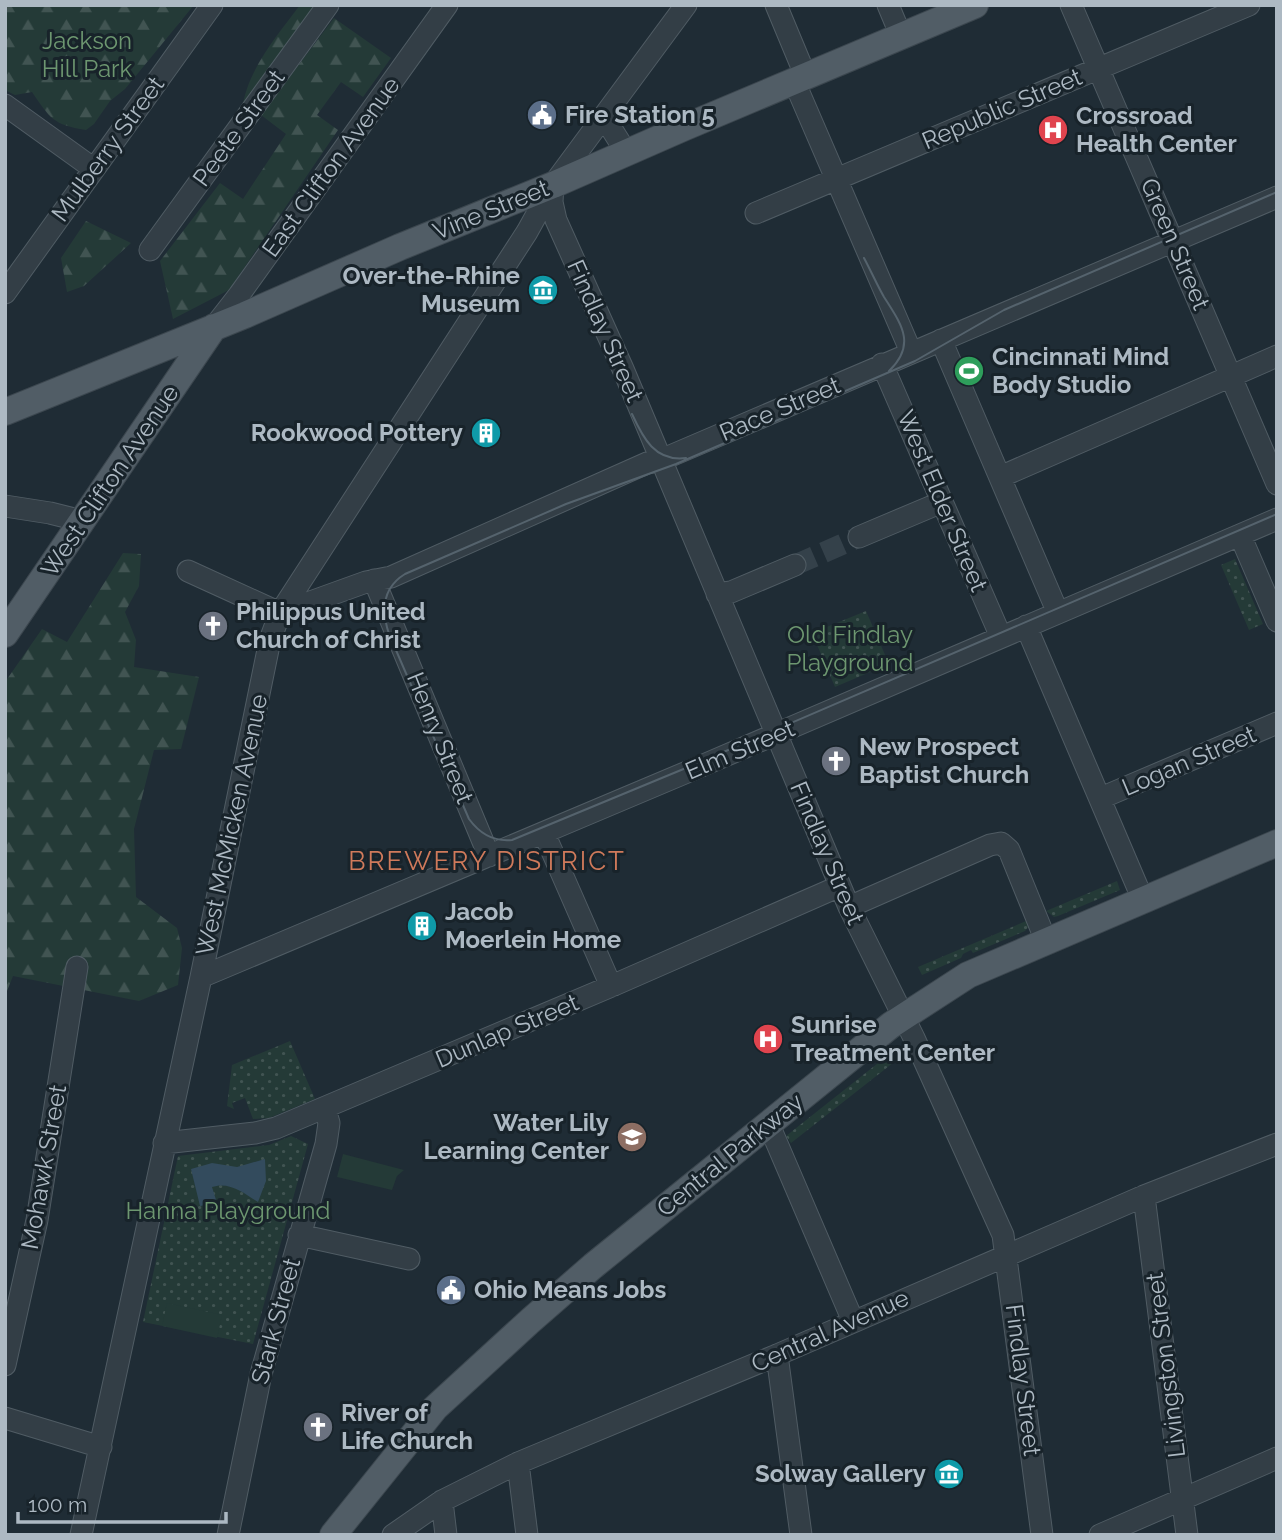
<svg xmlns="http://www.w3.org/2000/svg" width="1282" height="1540" font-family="Raleway,sans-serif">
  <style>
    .grass { fill: url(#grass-dots) }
    .forest { fill: url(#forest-firs) }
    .garden { fill: #243a37 }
    .water { fill: #334b5d }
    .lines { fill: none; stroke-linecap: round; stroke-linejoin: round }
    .minor-tunnel { stroke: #34414a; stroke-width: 21; stroke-dasharray: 21 10; stroke-linecap: butt }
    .minor-casing { stroke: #505c64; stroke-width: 23 }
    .major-casing { stroke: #3c474f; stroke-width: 28 }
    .minor { stroke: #333e46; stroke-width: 21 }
    .major { stroke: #515d66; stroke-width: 26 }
    .tram { stroke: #55636d; stroke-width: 2 }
    .labels { text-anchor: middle; stroke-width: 6; stroke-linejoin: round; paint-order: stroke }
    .park-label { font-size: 24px; fill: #6d9770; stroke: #18232a }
    .street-label { font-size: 24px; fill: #adb9c3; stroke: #18232a }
    .poi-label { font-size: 24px; font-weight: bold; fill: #adb9c3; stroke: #18232a; text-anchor: start }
    .neighbourhood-label { font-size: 26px; letter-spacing: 2px; fill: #d07a5b; stroke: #18232a }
  </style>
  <defs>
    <pattern id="grass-dots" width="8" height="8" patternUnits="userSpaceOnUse" patternTransform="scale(1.75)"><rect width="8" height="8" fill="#243a37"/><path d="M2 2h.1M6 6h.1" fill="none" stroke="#415452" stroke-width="1.8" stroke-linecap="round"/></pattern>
    <pattern id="forest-firs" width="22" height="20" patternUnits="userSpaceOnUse" patternTransform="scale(1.75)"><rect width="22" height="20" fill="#243a37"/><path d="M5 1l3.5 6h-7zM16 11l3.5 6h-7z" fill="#415452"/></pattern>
  </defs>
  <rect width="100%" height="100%" fill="#1f2c35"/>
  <path class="grass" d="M1235,559L1263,624L1249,630L1221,565Z
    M866,611L889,664L835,687L812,633Z
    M1117,881L1120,890L1058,916L1054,917L1046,911Z
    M1031,919L1030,925L1025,931L973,953L971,950L963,954L961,958L922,975L918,967Z
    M290,1041L315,1099L269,1118L253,1119L245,1098L232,1103L234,1109L227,1106L232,1065Z
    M892,1052L898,1059L791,1143L786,1136Z
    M291,1136L308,1144L253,1344L143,1322L178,1156L269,1145Z"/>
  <path class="forest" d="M5,5H194L125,89L110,101L94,124L86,130C53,125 50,118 32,92L15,95L5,90Z
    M300,5H322L242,111C246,71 277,36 300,5Z
    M334,18L391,58L363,97L341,82L317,115L338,130L229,290L173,319L160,261L220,183L243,199L286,134L261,115Z
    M86,221L131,243L84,286L67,292L61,258Z
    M123,553L141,554L139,586L125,612L136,640L134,667L199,677L181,749L154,750L134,829L136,897L177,928L182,948L178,985L139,1001L13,976L5,996V682L42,629L67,642Z"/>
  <path class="garden" d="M343,1154L404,1170L397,1176L392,1190L337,1177Z
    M167,1303L222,1315L217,1338L162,1326Z"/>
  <path class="water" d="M265,1159L266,1181L258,1202C244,1193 229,1181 212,1187L217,1203L200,1206L191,1169L212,1163L237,1167Z"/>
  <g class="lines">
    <path class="minor-tunnel" d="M795,565L859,537"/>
    <g class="minor-casing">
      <path id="minor" d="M776,5L806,77
        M888,5L901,36
        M1071,5L1277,484
        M794,81L911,352
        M5,105L94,169
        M604,117L626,152
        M553,185L552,202L556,220L623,369L849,907L914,1038L1003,1235L1042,1535
        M756,213L1249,5
        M150,250L328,5
        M5,293L212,5
        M214,327L239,295L447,5
        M941,340L1058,613
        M882,364L1001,637
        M1000,477L1277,356
        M5,506L50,513L82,521
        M1240,535L1277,621
        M859,537L942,502
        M188,571L280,613
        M374,580L489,856
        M717,594L731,592L795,565
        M280,613L366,582L391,577L647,463L661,460L1277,197
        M1026,626L1143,900
        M1101,798L1277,723
        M544,833L607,977L614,985
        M849,907L990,845L1001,843L1009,850L1046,941
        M201,977L699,767L1277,519
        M769,1125L853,1321
        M164,1143L255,1133L276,1128L614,985L840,886
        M1144,1196L1187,1535
        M299,1235L409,1259
        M777,1355L801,1535
        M5,1365L37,1220L77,967
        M5,1418L101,1447
        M518,1463L527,1535
        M442,1501L446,1535
        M81,1535L201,977L270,640L280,613L527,232L553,185L686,5
        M228,1535L261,1374L326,1144L329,1123L325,1109
        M393,1535L442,1501L518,1463L777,1355L1144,1196L1277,1144
        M1100,1535L1277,1458"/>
    </g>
    <g class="major-casing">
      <path id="major" d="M5,412L245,315L400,247L553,185L683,128L975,5
        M5,634L214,327
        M333,1535L435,1408L530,1321L593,1266L891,1025L968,975L1277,843"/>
    </g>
    <use href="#minor" class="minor"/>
    <use href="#major" class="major"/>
    <path class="tram" d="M1277,192L1004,310L915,361L676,464L566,504L405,574C382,588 381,610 389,634L469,819C480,834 493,842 512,840L698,763L1277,514
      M864,258C871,271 877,285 884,297C901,324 917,344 889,371
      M632,414C643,438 655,462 686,458"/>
  </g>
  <defs>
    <g id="civic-disc" transform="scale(1.575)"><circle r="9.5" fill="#5c6f8a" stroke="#18232a"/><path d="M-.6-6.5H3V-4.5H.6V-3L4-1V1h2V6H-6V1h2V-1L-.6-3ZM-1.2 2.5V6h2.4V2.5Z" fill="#fff"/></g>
    <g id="hospital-disc" transform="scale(1.575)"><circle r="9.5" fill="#e0444e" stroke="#18232a"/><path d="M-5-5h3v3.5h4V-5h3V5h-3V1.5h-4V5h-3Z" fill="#fff"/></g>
    <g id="museum-disc" transform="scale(1.575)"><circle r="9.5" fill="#0f9aa8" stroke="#18232a"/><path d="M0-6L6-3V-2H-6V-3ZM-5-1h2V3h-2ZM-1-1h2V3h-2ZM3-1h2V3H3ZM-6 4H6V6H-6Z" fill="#fff"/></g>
    <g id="stadium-disc" transform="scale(1.575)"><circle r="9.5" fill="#2e9e5b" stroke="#18232a"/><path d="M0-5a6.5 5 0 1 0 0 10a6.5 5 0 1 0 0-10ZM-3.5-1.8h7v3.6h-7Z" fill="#fff"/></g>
    <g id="building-disc" transform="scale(1.575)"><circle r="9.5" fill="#0f9aa8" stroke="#18232a"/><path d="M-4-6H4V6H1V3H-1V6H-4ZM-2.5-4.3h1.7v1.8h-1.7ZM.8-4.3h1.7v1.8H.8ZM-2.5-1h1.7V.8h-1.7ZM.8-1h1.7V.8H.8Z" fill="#fff"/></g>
    <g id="church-disc" transform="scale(1.575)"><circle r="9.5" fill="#6b7280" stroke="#18232a"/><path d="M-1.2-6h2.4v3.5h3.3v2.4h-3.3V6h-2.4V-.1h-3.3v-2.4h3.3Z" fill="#fff"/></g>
    <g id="school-disc" transform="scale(1.575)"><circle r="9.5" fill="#8d6e63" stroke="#18232a"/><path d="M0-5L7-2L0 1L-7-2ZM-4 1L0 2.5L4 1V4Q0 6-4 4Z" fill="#fff"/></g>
  </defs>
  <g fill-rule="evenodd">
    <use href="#civic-disc" x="542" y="115"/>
    <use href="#hospital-disc" x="1053" y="130"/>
    <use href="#museum-disc" x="543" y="290"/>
    <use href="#stadium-disc" x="969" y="371"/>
    <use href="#building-disc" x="486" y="433"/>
    <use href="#church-disc" x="213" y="626"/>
    <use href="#church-disc" x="836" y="761"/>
    <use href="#building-disc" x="422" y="926"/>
    <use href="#hospital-disc" x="768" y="1039"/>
    <use href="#school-disc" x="632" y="1137"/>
    <use href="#civic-disc" x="451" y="1290"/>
    <use href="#church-disc" x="318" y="1427"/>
    <use href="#museum-disc" x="949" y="1474"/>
  </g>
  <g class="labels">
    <g class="park-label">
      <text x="87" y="49">Jackson<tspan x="87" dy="28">Hill Park</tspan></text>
      <text x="850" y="643">Old Findlay<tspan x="850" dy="28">Playground</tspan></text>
      <text x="228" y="1219">Hanna Playground</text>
    </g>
    <g class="street-label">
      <text transform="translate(1002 109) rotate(-23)" y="8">Republic Street</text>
      <text transform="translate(239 128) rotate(-54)" y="8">Peete Street</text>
      <text transform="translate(108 149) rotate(-54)" y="8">Mulberry Street</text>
      <text transform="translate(331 167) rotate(-54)" y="8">East Clifton Avenue</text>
      <text transform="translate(491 210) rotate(-22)" y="8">Vine Street</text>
      <text transform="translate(1175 244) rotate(67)" y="8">Green Street</text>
      <text transform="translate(605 331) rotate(66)" y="8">Findlay Street</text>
      <text transform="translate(780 409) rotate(-23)" y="8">Race Street</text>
      <text transform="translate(110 481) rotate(-56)" y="8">West Clifton Avenue</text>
      <text transform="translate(942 501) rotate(67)" y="8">West Elder Street</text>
      <text transform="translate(440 738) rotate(68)" y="8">Henry Street</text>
      <text transform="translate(740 750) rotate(-23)" y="8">Elm Street</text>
      <text transform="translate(1189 761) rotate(-23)" y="8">Logan Street</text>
      <text transform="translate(232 825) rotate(-78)" y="8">West McMicken Avenue</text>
      <text transform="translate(827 853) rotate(67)" y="8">Findlay Street</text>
      <text transform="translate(507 1031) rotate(-23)" y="8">Dunlap Street</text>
      <text transform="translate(730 1155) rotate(-39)" y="8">Central Parkway</text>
      <text transform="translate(44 1167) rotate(-80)" y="8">Mohawk Street</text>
      <text transform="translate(276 1321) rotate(-75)" y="8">Stark Street</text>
      <text transform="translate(830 1331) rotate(-24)" y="8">Central Avenue</text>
      <text transform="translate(1166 1365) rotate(-97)" y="8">Livingston Street</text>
      <text transform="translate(1023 1380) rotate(83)" y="8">Findlay Street</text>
    </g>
    <g class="poi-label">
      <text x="565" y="123">Fire Station 5</text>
      <text x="1076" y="124">Crossroad<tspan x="1076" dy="28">Health Center</tspan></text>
      <text x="520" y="284" text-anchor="end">Over-the-Rhine<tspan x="520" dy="28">Museum</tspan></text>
      <text x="992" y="365">Cincinnati Mind<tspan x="992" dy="28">Body Studio</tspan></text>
      <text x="463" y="441" text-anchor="end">Rookwood Pottery</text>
      <text x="236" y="620">Philippus United<tspan x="236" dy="28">Church of Christ</tspan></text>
      <text x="859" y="755">New Prospect<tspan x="859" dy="28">Baptist Church</tspan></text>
      <text x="445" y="920">Jacob<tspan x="445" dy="28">Moerlein Home</tspan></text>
      <text x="791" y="1033">Sunrise<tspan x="791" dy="28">Treatment Center</tspan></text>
      <text x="609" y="1131" text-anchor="end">Water Lily<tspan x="609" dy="28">Learning Center</tspan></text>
      <text x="474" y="1298">Ohio Means Jobs</text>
      <text x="341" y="1421">River of<tspan x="341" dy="28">Life Church</tspan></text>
      <text x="926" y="1482" text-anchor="end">Solway Gallery</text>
    </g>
    <g class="neighbourhood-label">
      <text x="487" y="870">BREWERY DISTRICT</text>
    </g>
  </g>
  <rect width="1282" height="1540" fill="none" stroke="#adb9c3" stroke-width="14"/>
  <path d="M18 1512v10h208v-10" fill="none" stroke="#adb9c3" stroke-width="3.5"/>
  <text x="28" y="1512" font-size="21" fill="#adb9c3" stroke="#18232a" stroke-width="5" paint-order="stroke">100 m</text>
</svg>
